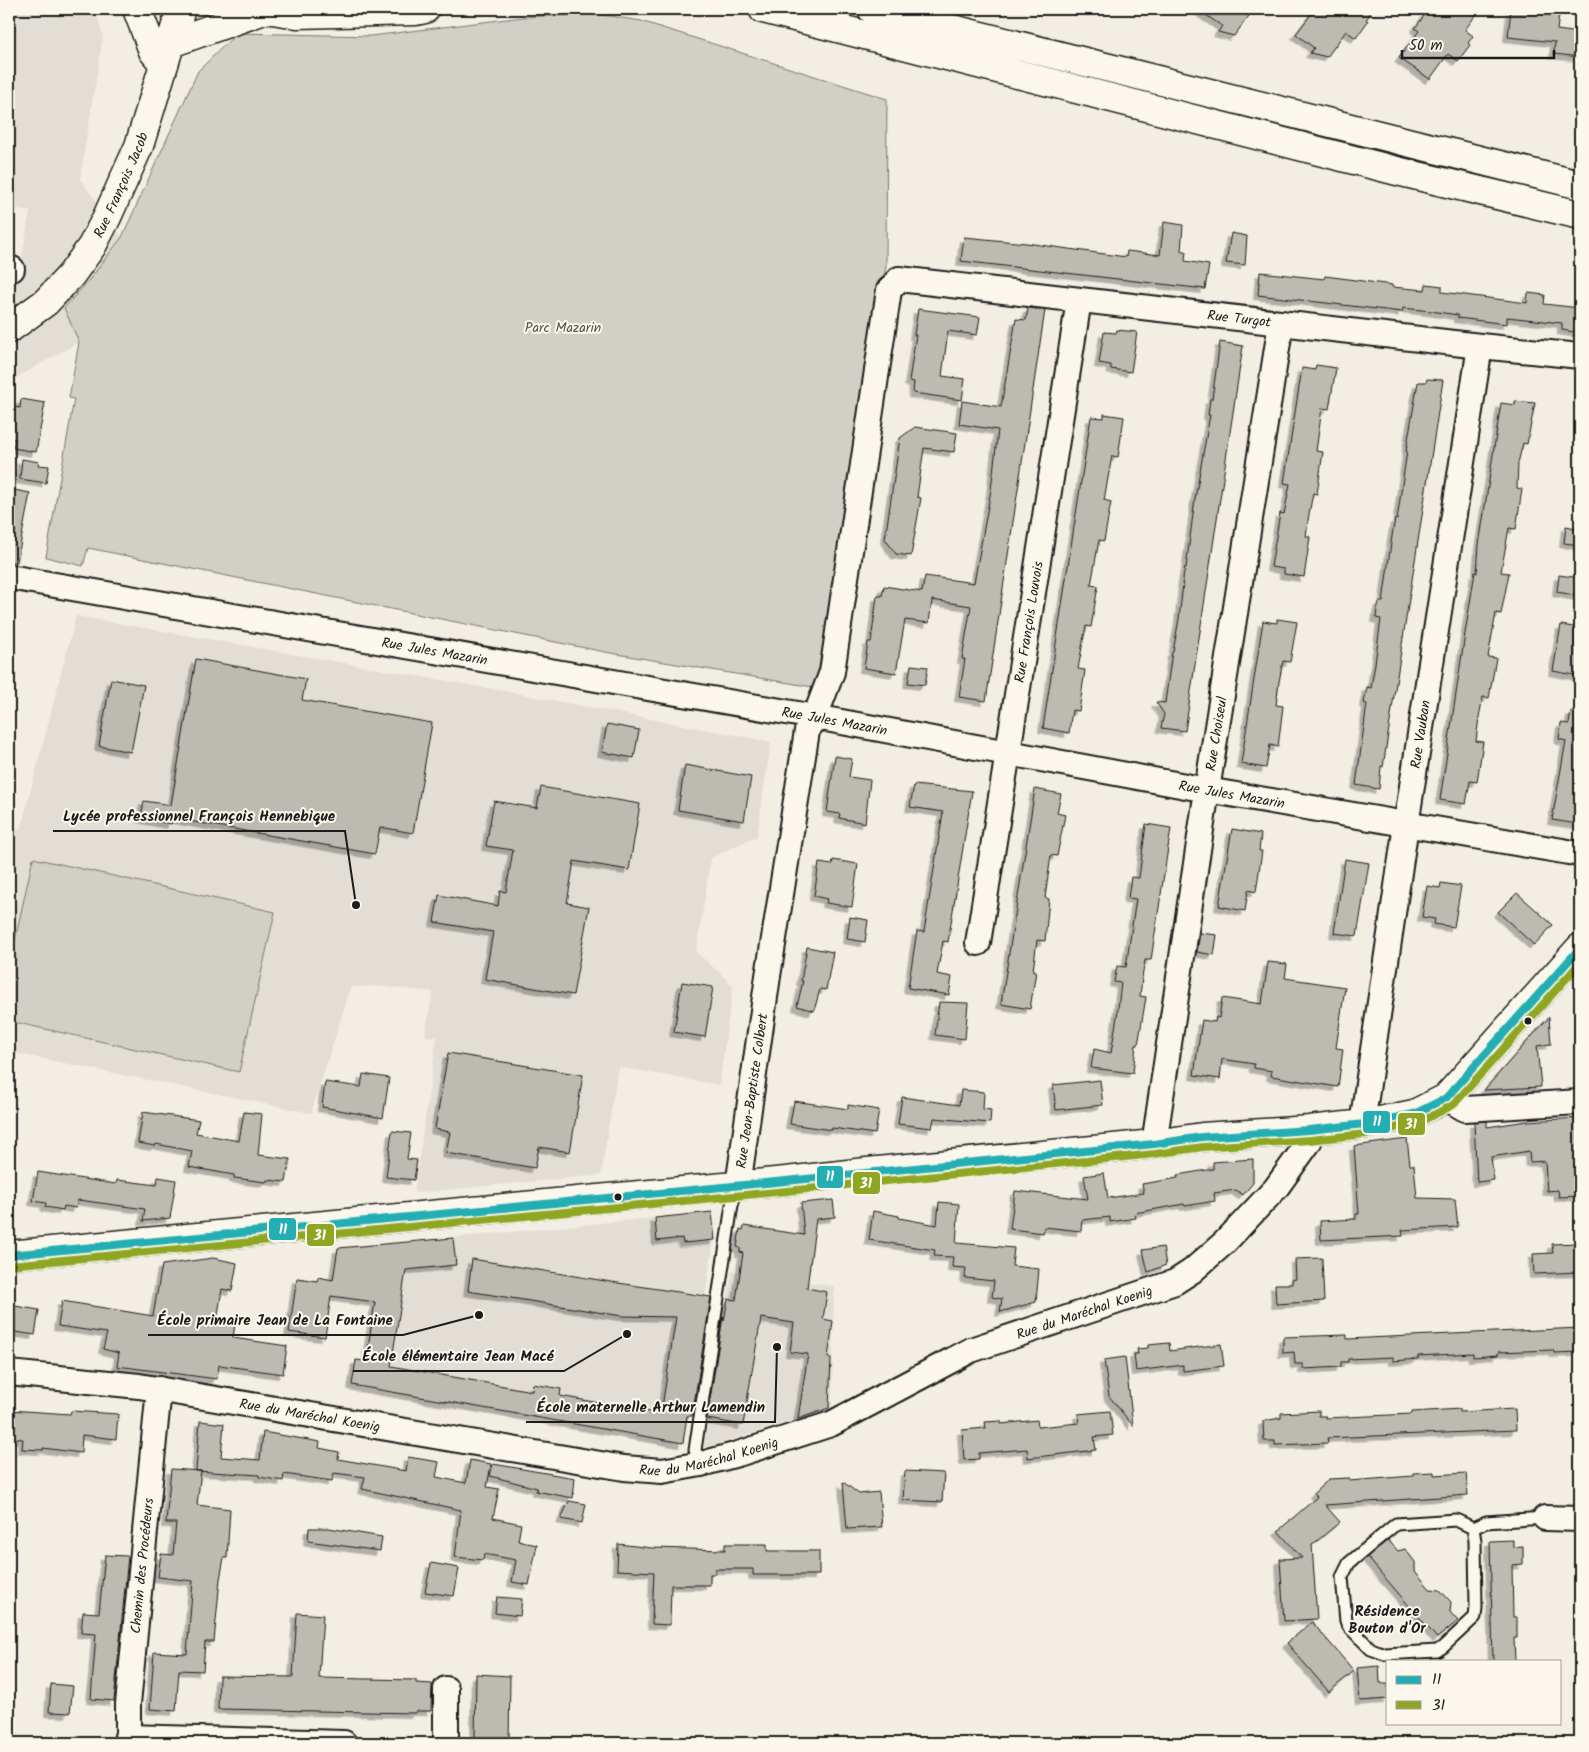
<svg xmlns="http://www.w3.org/2000/svg" width="1589" height="1752" font-family="Kalam,sans-serif">
  <style>
    .built { fill: #e2ded5 }
    .green { fill: #d2cfc6; stroke: #777671 }
    .building { fill: #bdbab1; stroke: #1c1c1c; filter: url(#shadow) }
    .lines { fill: none; stroke-linecap: round; stroke-linejoin: round }
    .lane-casing { stroke: #1c1c1c; stroke-width: 15 }
    .street-casing { stroke: #1c1c1c; stroke-width: 28 }
    .secondary-casing { stroke: #1c1c1c; stroke-width: 31 }
    .highway-casing { stroke: #1c1c1c; stroke-width: 31 }
    .lane { stroke: #fbf7ec; stroke-width: 11 }
    .street { stroke: #fbf7ec; stroke-width: 24 }
    .secondary { stroke: #fbf7ec; stroke-width: 28 }
    .highway { stroke: #fbf7ec; stroke-width: 28 }
    .bus-1-casing { stroke: #fbf7ec; stroke-width: 11 }
    .bus-2-casing { stroke: #fbf7ec; stroke-width: 11 }
    .bus-1 { stroke: #23aeb3; stroke-width: 8 }
    .bus-2 { stroke: #8ea623; stroke-width: 8 }
    .bus-dot { fill: #1c1c1c; stroke: #fbf7ec; stroke-width: 2 }
    .labels { text-anchor: middle; stroke-width: 4; stroke-linejoin: round; paint-order: stroke }
    .street-label { font-size: 14px; fill: #1c1c1c; stroke: #fbf7ec }
    .park-label { font-size: 14px; fill: #53524f; stroke: #fbf7ec }
    .neighbourhood-label { font-size: 15px; font-weight: bold; fill: #1c1c1c; stroke: #fbf7ec }
    .leader { fill: none; stroke: #1c1c1c; stroke-width: 2 }
    .callout-dot { fill: #1c1c1c; stroke: #fbf7ec; stroke-width: 2 }
    .callout-label { font-size: 15px; text-anchor: middle; font-weight: bold; fill: #1c1c1c; stroke: #fbf7ec; stroke-width: 4; stroke-linejoin: round; paint-order: stroke }
    .line-badge { stroke: #fbf7ec; stroke-width: 2 }
    .badge-label { font-size: 14px; text-anchor: middle; font-weight: bold; fill: #fff }
  </style>
  <defs>
    <filter id="shadow"><feDropShadow dx="-4.5" dy="4.5" stdDeviation="0" flood-color="#0004"/></filter>
  </defs>
  <rect width="100%" height="100%" fill="#f2eee4"/>
  <filter id="ink" filterUnits="userSpaceOnUse"><feTurbulence type="fractalNoise" baseFrequency=".02" numOctaves="2"/><feDisplacementMap in="SourceGraphic" scale="10" xChannelSelector="R" yChannelSelector="G"/><feConvolveMatrix kernelMatrix="1 2 1 2 8 2 1 2 1" color-interpolation-filters="sRGB"/></filter>
  <g filter="url(#ink)">
    <path class="built" d="M9,9H95L103,36L80,179L122,237L90,279L64,308L79,342L9,382V284L19,276L30,211L9,207Z
      M76,616L504,691L771,742L757,836L711,858L696,952L733,985L719,1085L618,1067L601,1175L414,1193L437,1037L425,1036L433,992L377,986L351,987L311,1113L9,1052V827L21,828Z
      M712,1212L714,1239L682,1443L387,1391L410,1242Z
      M732,1271L834,1286L832,1408L713,1446L704,1447Z"/>
    <path class="green" d="M598,14L641,21L887,99L886,265L825,689L605,652L88,548L83,566L46,557L74,399L69,398L79,342L64,308L90,279L122,237L198,71L237,33L371,36L523,17Z
      M33,858L275,912L239,1072L9,1021V967Z"/>
    <path class="building" d="M1197,9H1254L1234,36L1218,32L1222,26Z
      M1315,9H1373L1366,20L1368,21L1356,38L1346,31L1327,57L1310,53L1314,48L1296,34Z
      M1429,9H1480L1465,30L1473,36L1468,43L1470,45L1458,61L1448,54L1430,79L1399,58L1419,31L1415,28Z
      M1511,9L1559,15L1557,30L1580,33V57L1554,54L1555,42L1508,37Z
      M1164,222L1183,225L1181,251H1186L1185,261L1209,265L1205,289L961,261L964,237L1026,243L1126,257L1127,251L1160,255Z
      M1231,233L1247,236L1245,265L1226,263Z
      M1260,272L1324,279L1325,276L1333,277L1392,285V287L1425,290L1426,284L1442,286V292L1527,303L1528,293L1545,295L1544,304L1580,308V333L1562,330V323L1507,317V324L1458,318V315L1431,311L1403,308L1402,312L1258,295Z
      M1028,308L1045,310L986,701L959,697L965,659H962L971,606L932,600L929,623L905,620L896,673L864,668L868,642H871L877,596H882L884,586L922,592L925,576L974,583L991,490L998,430L959,424L962,401L1001,407L1016,319L1026,320Z
      M918,309L980,317L977,335L948,331L942,376L965,379L962,400L913,393L914,382L909,381L916,335H914Z
      M1117,330L1137,332L1131,372L1111,369V365L1099,363L1104,332L1116,333Z
      M1220,342L1243,346L1185,731L1161,728L1164,714L1156,702L1165,703L1172,652H1173L1179,619L1183,584H1182L1185,567L1186,568L1195,499L1210,415H1208L1210,399H1212Z
      M1316,365L1336,368L1329,409L1322,408L1319,430L1316,451L1323,452L1317,494L1313,493L1309,514L1306,536L1310,537L1304,577L1284,574V569L1271,567L1280,513L1284,514L1290,484L1284,483L1302,368L1315,370Z
      M1427,379L1443,380L1383,767L1381,766L1379,789L1356,785L1367,704L1364,703L1367,687L1371,688L1375,664L1381,619L1376,618L1377,610L1379,602H1383L1392,536L1395,519L1397,520L1407,451H1406L1418,382H1426Z
      M21,399L45,403L36,452L13,448L15,439L9,438L15,407L20,408Z
      M1515,401L1535,403L1527,444L1523,443L1518,463L1517,488L1522,489L1516,529L1509,528L1501,572L1509,573L1501,614L1496,613L1488,657L1496,658L1489,698L1483,697L1479,717L1476,741L1483,742L1477,782L1470,781L1466,804L1440,800L1465,634L1475,572L1477,573L1479,545L1501,403L1515,405Z
      M1104,414L1124,417L1118,457L1112,456L1104,500L1111,502L1104,541L1099,540L1095,563L1091,585L1098,586L1091,627L1086,626L1082,647L1078,669L1085,670L1079,711L1072,710L1069,733L1043,728L1091,417L1104,418Z
      M915,427L957,433L954,452L924,448L917,497L921,498L911,556L896,554L885,539L900,438Z
      M22,459L39,462L38,465L49,466L46,483L20,479Z
      M9,489L30,493L17,562H9Z
      M1566,526L1580,529V545L1564,543Z
      M1559,575L1580,578V596L1557,592Z
      M1277,619L1297,622L1290,662L1283,661L1279,682L1276,705L1283,706L1278,747L1270,745L1266,768L1241,764L1263,621L1277,623Z
      M1561,625L1580,628V676L1553,671Z
      M196,659L306,679L302,700L432,723L413,833L380,827L375,854L172,818L171,824L141,818L144,801L171,805Z
      M911,665L928,667L925,685L908,683Z
      M111,679L144,685L131,752L99,746Z
      M1571,711L1580,712V812L1578,824L1552,820L1566,741L1559,739L1561,723L1569,724Z
      M607,724L639,730L634,758L602,752Z
      M835,756L852,759L849,777L870,780L865,823L839,818L840,814L827,812Z
      M685,765L751,777L744,821L678,810Z
      M914,785L972,791L948,942L943,941L937,974L952,977L949,995L908,988L917,931L924,932L943,812L910,807Z
      M541,787L640,804L629,870L574,861L567,903L589,907L573,995L485,979L493,932L434,922L439,895L498,906L500,891L506,892L513,850L486,846L494,801L537,808Z
      M1035,789L1061,794L1057,813L1065,815L1057,856L1051,855L1045,898L1049,899L1045,941L1037,940L1033,971H1036L1030,1009L1001,1004Z
      M1146,824L1171,828L1151,960H1145L1142,978L1140,996L1146,997L1138,1045H1136L1133,1073L1091,1068L1094,1049L1111,1053L1117,1017L1121,983L1114,982L1117,966L1126,967L1136,899L1128,898L1131,877L1139,878Z
      M1232,829L1261,834L1259,851H1262L1256,892L1248,890L1245,911L1219,906Z
      M1345,859L1369,863L1357,936L1334,933Z
      M833,860L858,864L852,907L826,903L827,899L814,896L819,863L832,865Z
      M1441,883L1461,886L1454,927L1434,924L1435,919L1422,917L1427,886L1440,888Z
      M1517,893L1553,925L1534,945L1498,912Z
      M850,917L868,920L865,942L847,939Z
      M1200,933L1217,935L1214,955L1197,952Z
      M807,947L833,952L826,990L820,989L814,1011L797,1006L803,981H801Z
      M1268,962L1287,964L1285,978L1345,987L1336,1048L1343,1049L1338,1087L1271,1076L1272,1071L1254,1068V1064L1222,1059L1220,1079L1194,1075L1202,1020L1215,1022L1216,1017L1219,1018L1222,998L1262,1004Z
      M682,982L713,987L705,1037L674,1032Z
      M939,1002L968,1003L965,1039L935,1035Z
      M1549,1017L1551,1044L1537,1046L1541,1087L1484,1090Z
      M448,1053L583,1075L570,1152L539,1147L535,1168L446,1153L450,1132L435,1129Z
      M363,1074L389,1078L383,1118L322,1107L325,1082L361,1087Z
      M1100,1080L1103,1105L1056,1110L1053,1085Z
      M961,1090L984,1092L983,1109L991,1110L990,1123L934,1118L932,1128L898,1124L902,1097L959,1105Z
      M794,1101L848,1109V1105L879,1110L875,1134L832,1128V1130L790,1124Z
      M143,1112L199,1120L196,1133L239,1141L244,1112L262,1114L258,1155L290,1159L286,1182L267,1180L266,1182L234,1178V1175L189,1167L192,1151L156,1144L155,1146L138,1143Z
      M1580,1118V1196L1559,1197L1558,1190L1547,1191L1545,1161L1530,1162L1529,1151L1491,1157L1494,1180L1477,1182L1474,1122L1487,1121V1127L1527,1121Z
      M392,1131L411,1133L407,1159L417,1160L414,1180L386,1177Z
      M1407,1139L1410,1165H1414L1417,1198L1455,1199L1458,1227L1402,1230L1403,1236L1321,1240L1320,1221L1356,1219V1214H1359L1354,1146Z
      M1253,1159V1183L1243,1195L1236,1190L1214,1193L1215,1201L1185,1206L1184,1204L1135,1213L1136,1218L1110,1222V1217L1082,1220L1081,1231L1044,1227L1043,1233L1010,1229L1015,1191L1088,1199L1084,1176L1104,1173L1108,1198L1144,1193L1142,1184L1178,1178L1177,1175L1213,1169V1162Z
      M38,1172L116,1184L117,1180L157,1185L158,1177L176,1180L170,1218L143,1221L145,1209L78,1200L76,1208L64,1206L63,1210L45,1207L46,1203L33,1201Z
      M833,1200L835,1217L816,1219L807,1288L827,1292L823,1319L833,1321L828,1358H831L829,1408L798,1419L808,1354L790,1352L794,1323L761,1318L743,1425L707,1419L723,1317L724,1321L728,1299L736,1300L743,1253L740,1252V1248L737,1247L740,1229L743,1230L744,1226L804,1235L801,1203Z
      M939,1202L959,1204L956,1243L1014,1248L1012,1266L1039,1269L1036,1302L1000,1312L1002,1299L992,1297L994,1281L965,1278L966,1268L952,1267L953,1257L934,1256L935,1250L869,1240L873,1211L899,1216V1218L937,1225Z
      M712,1212L715,1240L683,1243L682,1238L657,1241L655,1218Z
      M453,1238L456,1265L406,1270L391,1366L532,1391L533,1384L561,1389L560,1396L661,1414L676,1317L622,1316L468,1291L472,1259L605,1281L711,1297L692,1416H687L683,1443L352,1385L356,1360L366,1361L375,1302L331,1296L325,1337L289,1332L297,1278L317,1281L318,1277L333,1280L338,1248Z
      M1579,1243L1580,1272L1534,1274L1533,1254L1553,1253L1552,1244Z
      M1163,1247L1166,1265L1148,1272L1143,1250Z
      M213,1258L237,1263L232,1291L222,1289L217,1321L235,1324L233,1338L287,1346L283,1374L219,1365L217,1379L117,1366L119,1353L103,1349L107,1333L58,1326L62,1301L153,1316L162,1265Z
      M1322,1258L1324,1301L1276,1304L1275,1284H1292V1280L1296,1279L1295,1259Z
      M9,1305L39,1310L35,1335L9,1331Z
      M1580,1328V1348L1578,1349V1352L1554,1353L1553,1350L1498,1352V1355L1473,1357V1353L1418,1356V1359L1393,1361V1357L1348,1359V1362H1341V1367L1303,1369V1364H1295L1294,1352L1283,1353V1337L1347,1335V1339Z
      M1169,1343L1170,1351L1221,1344L1224,1366L1183,1371V1365L1136,1371L1134,1354H1138L1137,1349L1148,1348V1345Z
      M1125,1357L1133,1426L1109,1396L1104,1360Z
      M1460,1409V1412L1515,1409L1516,1430L1327,1438L1328,1443L1301,1444L1275,1445V1441H1264L1263,1421L1281,1418V1413L1319,1411V1416H1326V1418L1412,1414V1412Z
      M9,1410L70,1414L71,1411L118,1414L116,1439L82,1435L81,1453L43,1448V1450L22,1449L23,1439L9,1438Z
      M1110,1411L1113,1435L1094,1437L1096,1450L1028,1458L1027,1449L979,1453V1459L964,1460L962,1430L986,1428L985,1422L1001,1421V1424L1037,1420L1038,1427L1079,1423L1078,1414Z
      M200,1421L224,1424L221,1457L260,1460L263,1432L320,1442L319,1448L339,1452L338,1459L406,1471L408,1457L439,1462L436,1477L466,1483L470,1460L491,1464L487,1487L499,1489L493,1518L521,1524L518,1541L537,1545L529,1585L512,1582L516,1560L484,1554L483,1560L455,1557L461,1510L362,1489L365,1477L334,1473L332,1481L284,1474L283,1481L259,1477V1475L196,1471Z
      M493,1464L575,1478L573,1498L536,1491L537,1488L490,1476Z
      M171,1469L201,1471L197,1505L230,1509L227,1558H224L220,1579L214,1642H205L203,1671L179,1670L176,1711L150,1709L154,1652L187,1654L193,1581L158,1577L161,1554L173,1555L176,1523H166Z
      M905,1471L944,1473L942,1502L903,1500Z
      M1434,1472V1475L1466,1473L1468,1495L1325,1505L1340,1522L1312,1545L1317,1619L1284,1621L1280,1559L1302,1558L1278,1531L1317,1497L1314,1493L1329,1479L1349,1478V1481L1413,1476V1473Z
      M843,1482L859,1494L879,1492L882,1527L847,1529Z
      M569,1501L586,1504L582,1523L561,1519Z
      M309,1528H329L382,1537L380,1551L308,1541Z
      M1388,1540L1398,1551L1405,1549L1415,1562V1571L1430,1589L1440,1590L1451,1602L1450,1612L1458,1621L1437,1638L1367,1557Z
      M1513,1540V1547L1523,1546V1564L1512,1565L1513,1617H1517V1638H1514L1515,1661H1493L1490,1541Z
      M618,1544L652,1548L725,1550V1544H767V1551H819V1575H753V1569H715V1574H710V1585H671L670,1625L652,1624L654,1572L617,1570Z
      M105,1555L128,1556L114,1701L91,1699L96,1634L81,1633L83,1612L99,1613Z
      M431,1563L459,1568L454,1596L425,1592Z
      M497,1597L522,1599L520,1616L495,1613Z
      M297,1613L323,1615L319,1678L416,1680V1683L432,1684L431,1711H416V1713L218,1709L219,1676L293,1677Z
      M1312,1622L1354,1671L1329,1692L1287,1643Z
      M1379,1666L1380,1683H1388V1699L1360,1701L1357,1668Z
      M476,1674L510,1676L509,1741H504V1743H476V1740H475Z
      M51,1684L73,1686L70,1713L49,1712Z"/>
    <g class="lines">
      <g class="lane-casing">
        <path id="lane" d="M701,1464L695,1450L732,1205L738,1186
          M1456,1520L1473,1528L1475,1541L1476,1608L1475,1617L1443,1647L1437,1651L1385,1654L1371,1649L1349,1627L1346,1621L1342,1577L1349,1563L1396,1524Z
          M1473,1528L1486,1522L1545,1518"/>
      </g>
      <g class="street-casing">
        <g id="street">
          <path d="M9,269H12"/>
          <path id="s1" d="M9,577L815,717L1207,790L1580,854"/>
          <path id="s2" d="M978,943L1079,300"/>
          <path d="M1446,1098L1465,1109L1580,1102"/>
          <path id="s3" d="M1365,1124L1364,1111L1406,825L1480,346"/>
          <path id="s4" d="M1154,1144L1207,790L1281,323"/>
          <path id="s5" d="M738,1186L768,976L807,731L815,717L832,672L889,290L899,279L1480,346L1580,356"/>
          <path id="s6" d="M9,1373L139,1386L624,1468L662,1471L701,1464L738,1454L831,1424L971,1350L1175,1282L1192,1271L1225,1242L1276,1188L1309,1142V1130"/>
          <path d="M1545,1518L1580,1519"/>
          <path d="M127,1737L344,1743"/>
          <path id="s7" d="M128,1743V1704L159,1389"/>
          <path d="M446,1743V1689"/>
        </g>
      </g>
      <g class="secondary-casing">
        <g id="secondary">
          <path id="s8" d="M9,329L46,302L71,275L92,246L107,217L139,146L181,9"/>
          <path d="M9,1255L786,1181L857,1173L1154,1144L1202,1137L1309,1130L1365,1124L1414,1114L1446,1098L1580,948"/>
        </g>
      </g>
      <g class="highway-casing">
        <path id="highway" d="M137,9L153,51L164,64
          M266,9L297,14L415,11L425,9
          M763,9L1397,171L1580,215
          M872,9L1580,185
          M171,43L267,9"/>
      </g>
      <use href="#lane" class="lane"/>
      <use href="#street" class="street"/>
      <use href="#secondary" class="secondary"/>
      <use href="#highway" class="highway"/>
      <g class="bus-1-casing">
        <path id="bus-1" d="M9,1255L786,1181L1154,1144L1202,1137L1309,1130L1365,1124L1414,1114L1446,1098L1580,948"/>
      </g>
      <g class="bus-2-casing">
        <path id="bus-2" d="M10,1265L787,1191L1155,1154L1203,1147L1310,1140L1366,1134L1418,1123L1453,1105L1580,963"/>
      </g>
      <use href="#bus-1" class="bus-1"/>
      <use href="#bus-2" class="bus-2"/>
    </g>
  </g>
  <g class="bus-dot">
    <circle cx="1528" cy="1021" r="4.5"/>
    <circle cx="618" cy="1197" r="4.5"/>
  </g>
  <g class="labels">
    <g class="street-label">
      <text dy="5" stroke="none"><textPath href="#s8" startOffset="186">Rue François Jacob</textPath></text>
      <text dy="5" stroke="none"><textPath href="#s5" startOffset="1268">Rue Turgot</textPath></text>
      <text dy="5" stroke="none"><textPath href="#s2" startOffset="325">Rue François Louvois</textPath></text>
      <text dy="5" stroke="none"><textPath href="#s1" startOffset="432">Rue Jules Mazarin</textPath></text>
      <text dy="5" stroke="none"><textPath href="#s1" startOffset="838">Rue Jules Mazarin</textPath></text>
      <text dy="5" stroke="none"><textPath href="#s4" startOffset="415">Rue Choiseul</textPath></text>
      <text dy="5" stroke="none"><textPath href="#s3" startOffset="394">Rue Vauban</textPath></text>
      <text dy="5" stroke="none"><textPath href="#s1" startOffset="1242">Rue Jules Mazarin</textPath></text>
      <text dy="5" stroke="none"><textPath href="#s5" startOffset="96">Rue Jean-Baptiste Colbert</textPath></text>
      <text dy="5" stroke="none"><textPath href="#s6" startOffset="1114">Rue du Maréchal Koenig</textPath></text>
      <text dy="5" stroke="none"><textPath href="#s6" startOffset="304">Rue du Maréchal Koenig</textPath></text>
      <text dy="5" stroke="none"><textPath href="#s6" startOffset="709">Rue du Maréchal Koenig</textPath></text>
      <text dy="5" stroke="none"><textPath href="#s7" startOffset="178">Chemin des Procédeurs</textPath></text>
    </g>
    <g class="park-label">
      <text x="563" y="332">Parc Mazarin</text>
    </g>
    <g class="neighbourhood-label">
      <text x="1387" y="1616">Résidence<tspan x="1387" dy="17">Bouton d'Or</tspan></text>
    </g>
  </g>
  <path class="leader" d="M356 905L345 831H53M479 1315L403 1335H148M627 1334L564 1371H353M777 1347L775 1422H526"/>
  <g class="callout-dot">
    <circle cx="356" cy="905" r="5"/>
    <circle cx="479" cy="1315" r="5"/>
    <circle cx="627" cy="1334" r="5"/>
    <circle cx="777" cy="1347" r="5"/>
  </g>
  <g class="callout-label">
    <text x="199" y="821">Lycée professionnel François Hennebique</text>
    <text x="275" y="1325">École primaire Jean de La Fontaine</text>
    <text x="458" y="1361">École élémentaire Jean Macé</text>
    <text x="651" y="1412">École maternelle Arthur Lamendin</text>
  </g>
  <g class="line-badge">
    <rect x="1362" y="1110" width="29" height="24" rx="5" fill="#23aeb3"/>
    <rect x="1397" y="1112" width="29" height="24" rx="5" fill="#8ea623"/>
    <rect x="816" y="1165" width="28" height="24" rx="5" fill="#23aeb3"/>
    <rect x="852" y="1171" width="29" height="24" rx="5" fill="#8ea623"/>
    <rect x="268" y="1217" width="29" height="24" rx="5" fill="#23aeb3"/>
    <rect x="306" y="1223" width="29" height="24" rx="5" fill="#8ea623"/>
  </g>
  <g class="badge-label">
    <text x="1377" y="1126">11</text>
    <text x="1411" y="1129">31</text>
    <text x="830" y="1181">11</text>
    <text x="866" y="1188">31</text>
    <text x="283" y="1234">11</text>
    <text x="320" y="1240">31</text>
  </g>
  <rect width="1589" height="1752" fill="none" stroke="#fbf7ec" stroke-width="30"/>
  <rect x="15" y="15" width="1559" height="1722" fill="none" stroke="#1c1c1c" stroke-width="2" filter="url(#ink)"/>
  <rect x="1386" y="1660" width="175" height="65" fill="#fbf7ec" stroke="#a29f99"/>
  <rect x="1396" y="1676" width="25" height="8" fill="#23aeb3" stroke="#a29f99"/>
  <text x="1432" y="1684" font-size="15" fill="#1c1c1c">11</text>
  <rect x="1396" y="1701" width="25" height="8" fill="#8ea623" stroke="#a29f99"/>
  <text x="1432" y="1710" font-size="15" fill="#1c1c1c">31</text>
  <path d="M1402 50v8h152v-8" fill="none" stroke="#1c1c1c" stroke-width="2.5"/>
  <text x="1409" y="50" font-size="15" fill="#1c1c1c" stroke="#fbf7ec" stroke-width="4" paint-order="stroke">50 m</text>
</svg>
